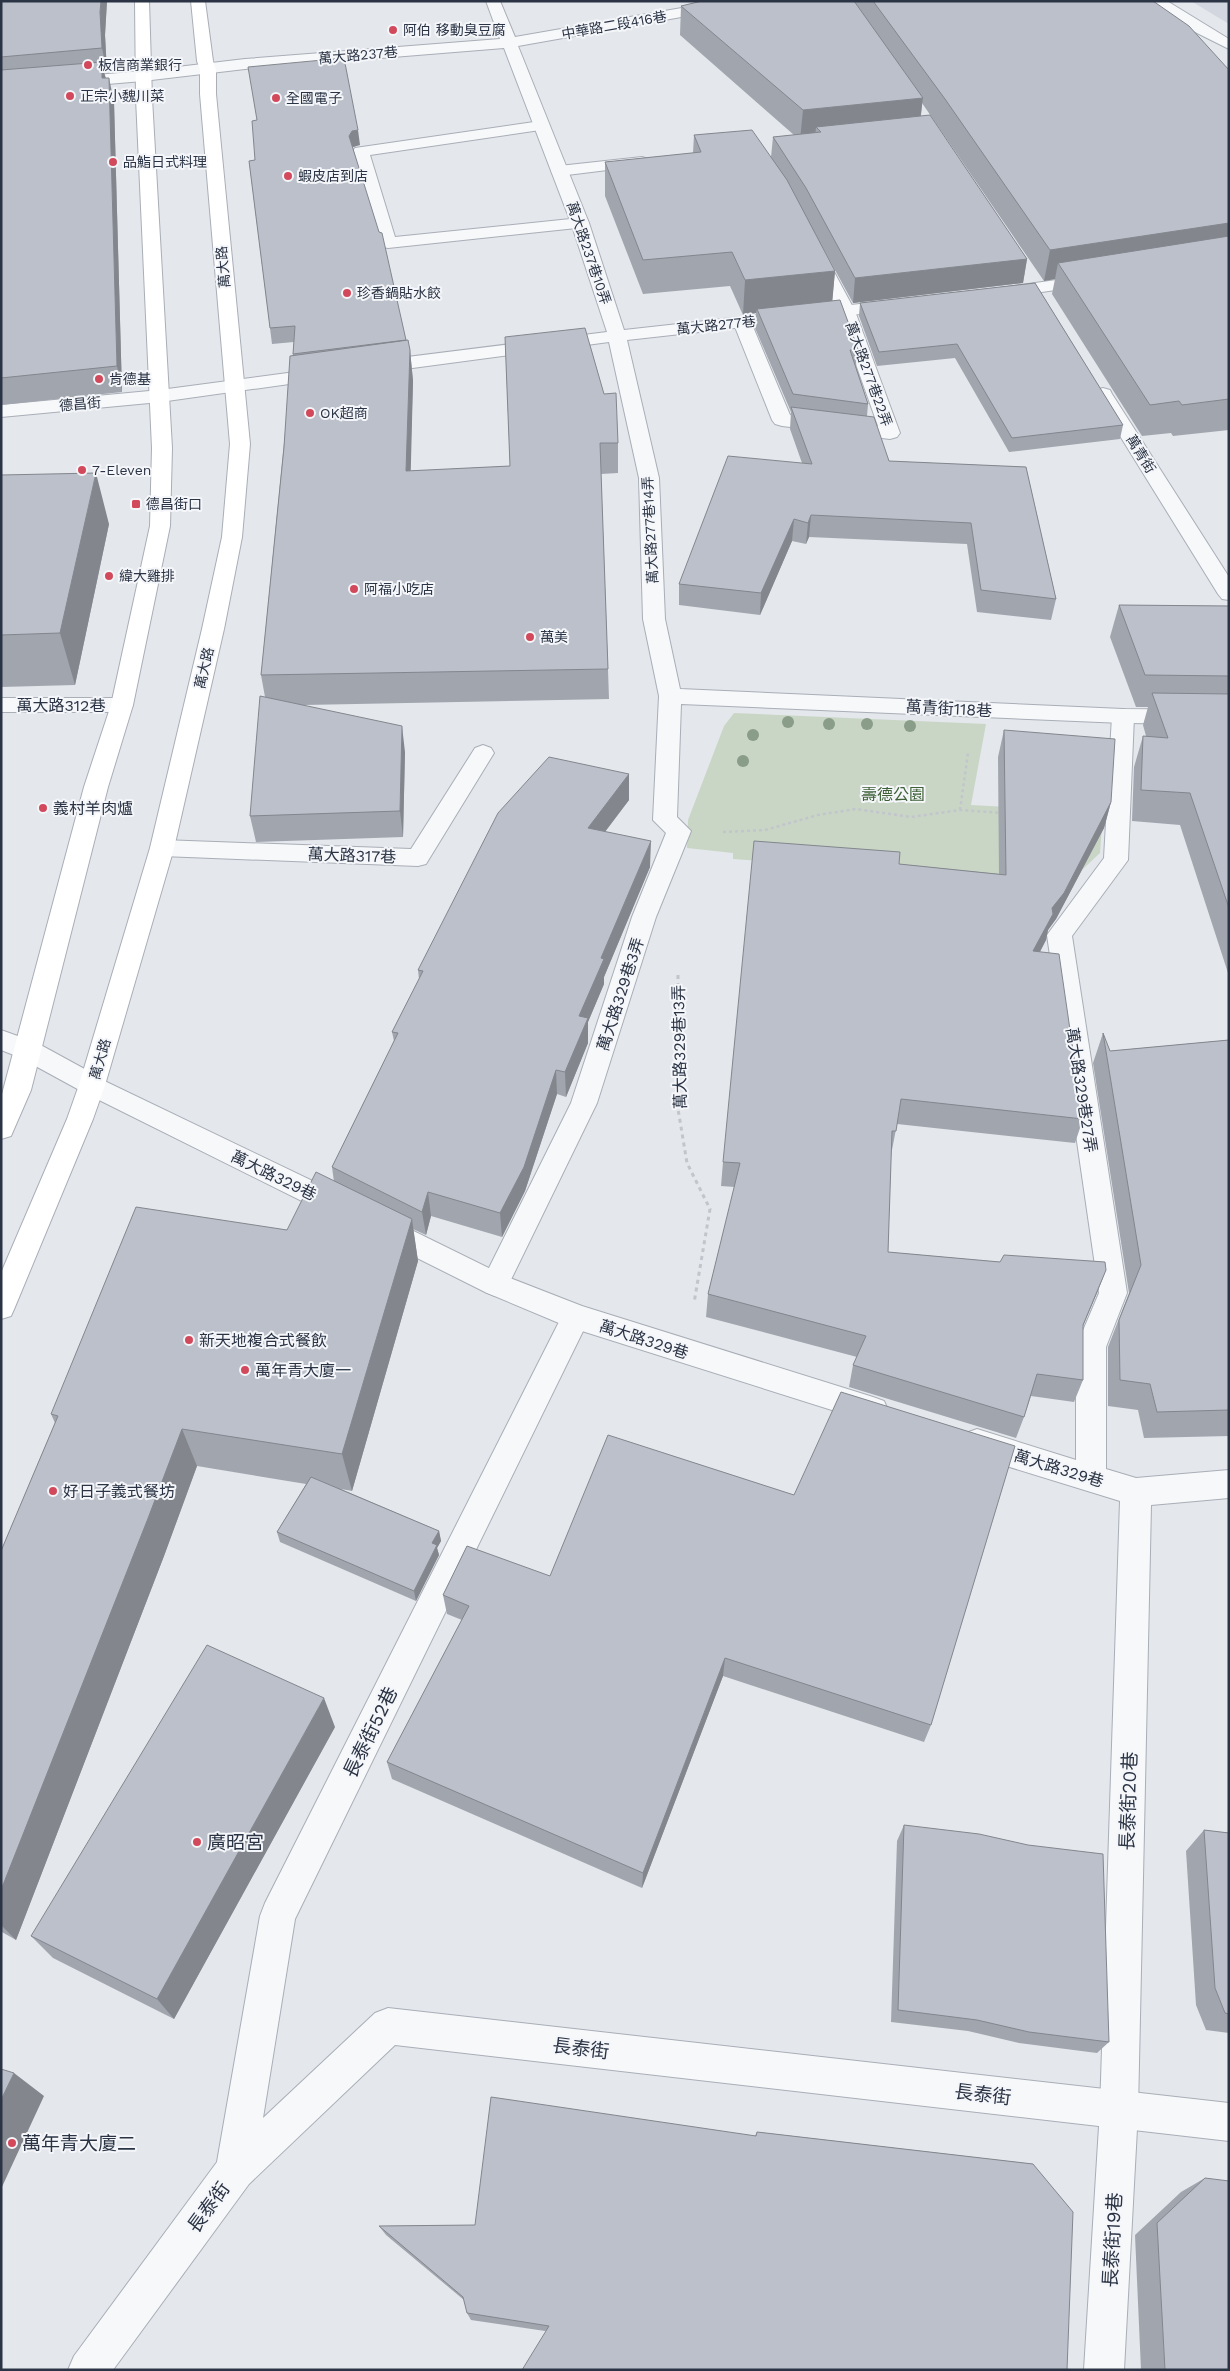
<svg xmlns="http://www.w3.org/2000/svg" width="1230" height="2371" font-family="'Work Sans','Noto Sans TC',sans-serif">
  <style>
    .built { fill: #d2d6de }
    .green { fill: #c9d6c5 }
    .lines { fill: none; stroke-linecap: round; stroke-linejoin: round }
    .service-casing { stroke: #a9aeb7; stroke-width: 2 }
    .minor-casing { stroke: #a9aeb7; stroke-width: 2 }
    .secondary-casing { stroke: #a9aeb7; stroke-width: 2 }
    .path-far1 { stroke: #c2c5cb; stroke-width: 2.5; stroke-dasharray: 3 3; stroke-linecap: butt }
    .path { stroke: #c2c5cb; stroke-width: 3; stroke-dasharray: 4 4; stroke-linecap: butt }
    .service { fill: #f7f8fa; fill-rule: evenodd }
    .minor { fill: #f7f8fa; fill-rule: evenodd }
    .secondary { fill: #fff; fill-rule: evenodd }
    .tree { fill: #899d89 }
    .wall { fill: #a1a5ae }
    .shaded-wall { fill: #83868d }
    .building { fill: #bbc0ca; stroke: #83868d }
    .poi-dot { fill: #d1495b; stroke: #f4f6f9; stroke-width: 2 }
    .labels { text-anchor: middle; stroke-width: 4; stroke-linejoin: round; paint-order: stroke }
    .far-street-label { font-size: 14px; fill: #2b3445; stroke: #f4f6f9 }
    .far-poi-label { font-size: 14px; fill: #2b3445; stroke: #f4f6f9; text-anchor: start }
    .street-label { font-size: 16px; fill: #2b3445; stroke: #f4f6f9 }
    .park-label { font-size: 16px; fill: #3f6138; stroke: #f4f6f9 }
    .poi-label { font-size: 16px; fill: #2b3445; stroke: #f4f6f9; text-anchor: start }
    .near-street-label { font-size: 19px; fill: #2b3445; stroke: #f4f6f9 }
    .near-poi-label { font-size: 19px; fill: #2b3445; stroke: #f4f6f9; text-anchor: start }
  </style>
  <rect width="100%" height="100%" fill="#e4e7ec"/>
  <path class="built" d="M1191,1H1229V24Z"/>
  <path class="green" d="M734,713L986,724L971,805L1103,812L1100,853L1067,884L733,859V853L687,848L688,820L724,726Z"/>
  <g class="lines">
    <g class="service-casing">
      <path id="service" d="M541,121L547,123L549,126L547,129L370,155L395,237L580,218L586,219L589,223L586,227L388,248L382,247L353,151L355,148Z
        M642,157L648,159L650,162L648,165L559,176L553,174L551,171L553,168L559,166Z
        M816,250L822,251L825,255L855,311L900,433L897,437L890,439L782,426L775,424L772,420L733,322L736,318H748L751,322L790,415L878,426L837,311L807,255L810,251Z
        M1,698H122L130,700L133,705L130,710L122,712H1Z
        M1123,709L1131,711L1134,716L1128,860L1072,936L1127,1293L1106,1347V1469L1136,1478L1229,1470V1498L1151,1505L1138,2110L1124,2370H1084L1100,2110L1120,1501L977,1457L966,1453L962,1443L966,1433L977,1429L1076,1460V1347L1099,1293L1047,935L1104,858L1112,716L1115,711Z
        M483,745L491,748L494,753L426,864L418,866L162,856L154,854L150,848L154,842L162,840L411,849L475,748Z
        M92,1075L350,1199L354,1207L350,1215L340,1218L330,1215L83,1092L79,1085L83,1078Z
        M383,1216L505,1276L582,1306L873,1397L884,1401L888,1410L884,1419L873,1423L566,1326L485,1292L373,1236L369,1228L373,1220Z"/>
    </g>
    <g class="minor-casing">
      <path id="minor" d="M486,1H500L515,37L722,1H756L749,5L518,46L589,223L624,330L896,300L902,301L905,305L902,309L896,310L627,340L659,478L665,619L680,689L1123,709L1229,710V724L1123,723L681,704L677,817L691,831L656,917L597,1103L505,1292L495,1296L485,1292L481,1284L571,1103L632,917L666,833L653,820L659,696L643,619L639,478L609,342L375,373L368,371L366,367L368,363L375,361L607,332L571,223L504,48L245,69L143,81L1,93V83L143,71L245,59L500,39Z
        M1150,1H1167L1229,39V49L1193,31Z
        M1091,275L1097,276L1100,280L1097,284L1000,298L994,297L991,293L994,289L1000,288Z
        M325,368L332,370L334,374L332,378L160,402L1,417V405L160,390Z
        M1103,388L1110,390L1112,394L1229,577V600L1222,599L1218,594L1094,394L1096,390Z
        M1,1030L37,1043L101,1078L105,1085L101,1092L92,1095L83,1092L19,1057L1,1050Z
        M576,1305L586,1308L590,1317L295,1919L263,2118L375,2013L388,2008L1229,2103V2141L395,2045L249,2184L113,2370H68L74,2356L217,2162L260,1916L265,1903L566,1308Z"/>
    </g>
    <g class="secondary-casing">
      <path id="secondary" d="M135,1H149L152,98L172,448L170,526L133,705L108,787L31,1090L11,1136L1,1139V1098L84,787L111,705L150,526L152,448L136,98Z
        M191,1H205L213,61L216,70V94L250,444L242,537L224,629L174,848L105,1085L93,1119L15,1307L11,1316L1,1319V1273L67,1119L79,1085L150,848L202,629L222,537L230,444L200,94V70L197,61Z"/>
    </g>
    <path class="path-far1" d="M960,810L968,753
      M723,832L765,830L818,815L856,809L911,817L960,810L1003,813"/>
    <path class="path" d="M678,975L677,1103L687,1163L710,1209L694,1303"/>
    <use href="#service" class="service"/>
    <use href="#minor" class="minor"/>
    <use href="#secondary" class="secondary"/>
  </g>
  <g class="tree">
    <circle cx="788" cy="722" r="6"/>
    <circle cx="829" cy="724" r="6"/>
    <circle cx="867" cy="724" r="6"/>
    <circle cx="910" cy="726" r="6"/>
    <circle cx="753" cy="735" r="6"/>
    <circle cx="743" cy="761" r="6"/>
  </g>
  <path class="wall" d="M1,1H107L105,35L107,72H104L114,102L122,392L1,405Z
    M698,1H1153L1229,70V430L1173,436L1171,433L1142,436L1052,294L1055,279L1044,281L922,103L921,116L1027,259L1023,283L853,303L816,235L835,271L832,301L858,349L856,366L868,404L867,416L889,461L1026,467L1056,599L1051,620L977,612L967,544L809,537L806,544L792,541L760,615L679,605V584L802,463L790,429L791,412L755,328L756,313L743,315L730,286L643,294L605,196V162L693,153L694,135L771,157L773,137L794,135L680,35L681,6L699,2Z
    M360,145L353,147V148L406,340L410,350L413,381L410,471L510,466L505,337L618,443V473L601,474L608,669L609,699L304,705L405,752L403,837L256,842L250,816L265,697L261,675L294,342L272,344L249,161Z
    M1035,283L1123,425L1120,439L1009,452L955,358L877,366L859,316L860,303Z
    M1,475L109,524L75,685L1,687Z
    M1119,605L1229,606V976L1180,825L1132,821L1134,767L1143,736H1146L1143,725L1148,707H1136L1110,637Z
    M1004,730L1111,802L1104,828L1056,919L1048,930L1046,940L1040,952L1083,1119L1075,1143L897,1124L891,1155L888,1252L1000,1262L1106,1270L1083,1326V1380L1074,1402L1031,1396L1024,1417L1016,1438L849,1387L853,1365L857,1357L706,1317L708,1294L735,1187L721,1186L723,1162L899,864L999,874L998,757Z
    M629,774V800L605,832L650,867L604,977V984L588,1022V1043L566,1097L557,1094L525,1191L502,1237L431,1216L426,1235L413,1229L418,1261L352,1491L341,1489L439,1531L441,1541L437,1548L439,1555L416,1601L280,1542L277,1532L306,1484L197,1466L164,1556L16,1940L2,1932L1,1933V1551L55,1423L51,1414L287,1230L334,1182L332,1167L394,1041L392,1032L419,979L418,970Z
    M1103,1033L1110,1051L1229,1040V1436L1144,1438L1138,1410L1108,1406V1347L1129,1293L1093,1063Z
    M467,1546L931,1725L924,1742L723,1676L642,1888L392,1779L387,1762L462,1620L447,1614L443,1595Z
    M335,1727L174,2019L53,1958L31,1936Z
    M904,1825L1109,2042L1097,2053L1019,2043L968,2031L891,2022L897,1841Z
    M1204,1830L1229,1833V2033L1206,2030L1196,2005L1186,1851Z
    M757,2132L1033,2164L545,2331L471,2320L467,2313L464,2300L386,2235L379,2226L475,2225L755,2136Z
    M1205,2178L1229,2370H1141L1135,2235L1181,2192Z"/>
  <path class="shaded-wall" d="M101,1H107L105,35L107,72L102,48L100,12Z
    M102,62L107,86L102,78Z
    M109,78L114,102L122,392L117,366Z
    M923,98L919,128L821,132L816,127L815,138L800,140L803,110Z
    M358,130L360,145L353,147L351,152L349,136L352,131Z
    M1229,223V253L1058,263L1055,279L1044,281L1050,250Z
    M1027,259L1023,283L853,303L855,278Z
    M835,271L832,305L757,309L756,313L743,315L745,280Z
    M410,350L413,381L410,501L406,471Z
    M96,473L109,524L75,685L60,633Z
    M811,515L809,537L806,544L808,523Z
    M794,519L792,541L760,615L761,593Z
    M402,726L405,752L403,837L400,811Z
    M629,774V800L588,854V828Z
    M1111,802L1104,828L1056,919L1048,930L1046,940L1027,976L1033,951L1052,908Z
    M651,841L650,867L604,977V984L588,1022V1043L566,1097L565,1072L579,1016L601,958Z
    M556,1070L557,1094L525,1191L502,1237L500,1213Z
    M428,1192L431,1216L426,1235L422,1212Z
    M412,1219L418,1261L352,1491L342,1454Z
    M1106,1270L1097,1293L1074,1347L1083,1325Z
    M182,1429L197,1466L164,1556L16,1940L1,1925V1890Z
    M439,1531L441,1541L437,1548L439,1555L416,1601L414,1591L432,1543Z
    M725,1658L723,1676L642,1888L643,1873Z
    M324,1698L335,1727L174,2019L157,1999Z
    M14,2073L44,2096L1,2189V2100Z"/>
  <path class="building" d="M1,1H101L100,12L102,48L1,57Z
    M702,1H854L923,98L803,110L681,6Z
    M873,1H1153L1189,26L1229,70V223L1050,250L945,99Z
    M344,58L358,130L352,131L349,136L379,232L382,233L406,340L293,354L295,326L270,328L249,161L255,160L252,121L257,120L248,67Z
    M102,62V78H109L117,366L1,378V70Z
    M930,115L1027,259L855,278L806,188L773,137L821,132L816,127Z
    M752,130L787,180L835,271L745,280L732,252L643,260L605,162L701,152L694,135Z
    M1229,236V399L1182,405L1179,401L1150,405L1058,263Z
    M1035,283L1123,425L1012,438L957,344L879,352L860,303Z
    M840,300L858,349L850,350L868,404L793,394L757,309Z
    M585,328L604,394L616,393L618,443H600L608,669L261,675L284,447L290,356L408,340L410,350L406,471L510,466L505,337Z
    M791,407L874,417L889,461L1026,467L1056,599L981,590L971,523L811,515L808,523L794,519L761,593L679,584L728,456L812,464Z
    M96,473L60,633L1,635V475Z
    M1119,605L1229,606V676L1145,675Z
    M1152,693L1229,694V908L1190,793L1141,790L1143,736L1168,738Z
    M260,696L402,726L400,811L250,816Z
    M1004,730L1115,739L1111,802L1064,893L1052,908L1053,914L1033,951L1059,954L1083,1119L901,1099L896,1131H892L888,1252L1000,1262L1004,1255L1105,1262L1106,1270L1083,1325V1380L1037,1374L1024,1417L853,1365L866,1336L708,1294L740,1163L723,1162L754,841L900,852L899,864L1006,875Z
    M549,757L629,774L588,828L651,841L601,958L604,959L579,1016L588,1018L565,1072L556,1070L524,1167L500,1213L428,1192L422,1212L332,1167L398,1033L392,1032L423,971L418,970L498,813Z
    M1103,1033L1110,1051L1229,1040V1410L1157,1412L1150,1384L1120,1380L1119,1320L1141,1265Z
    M316,1172L412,1219L342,1454L182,1429L147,1521L1,1890V1551L58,1416L51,1414L136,1207L287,1230Z
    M841,1392L1015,1446L931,1725L725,1658L643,1873L387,1762L469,1606L443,1595L467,1546L550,1576L608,1435L794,1495Z
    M311,1477L439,1531L432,1543L437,1545L414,1591L277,1532Z
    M207,1645L324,1698L157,1999L31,1936Z
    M904,1825L979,1834L1028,1845L1103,1854L1109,2042L1029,2032L977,2020L898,2010Z
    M1204,1830L1229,1833V2014L1225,2013L1215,1988Z
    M1,2069L14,2073L1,2100Z
    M491,2097L756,2136L757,2132L1033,2164L1073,2212L1067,2370H522L549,2326L467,2313L463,2297L379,2226L475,2225Z
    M1205,2178L1229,2181V2370H1165L1157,2223Z"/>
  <g class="poi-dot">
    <circle cx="393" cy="30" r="5"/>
    <circle cx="88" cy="65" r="5"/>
    <circle cx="70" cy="96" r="5"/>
    <circle cx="276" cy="98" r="5"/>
    <circle cx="113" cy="162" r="5"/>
    <circle cx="288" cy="176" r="5"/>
    <circle cx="347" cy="293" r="5"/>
    <circle cx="99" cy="379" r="5"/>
    <circle cx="310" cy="413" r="5"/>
    <circle cx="82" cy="470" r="5"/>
    <rect x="131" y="499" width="10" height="10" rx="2.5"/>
    <circle cx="109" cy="576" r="5"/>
    <circle cx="354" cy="589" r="5"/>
    <circle cx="530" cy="637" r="5"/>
    <circle cx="43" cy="808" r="5"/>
    <circle cx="189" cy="1340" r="5"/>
    <circle cx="245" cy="1370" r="5"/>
    <circle cx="53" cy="1491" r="5"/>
    <circle cx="197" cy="1842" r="5"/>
    <circle cx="12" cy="2143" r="5"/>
  </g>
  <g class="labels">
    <g class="far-street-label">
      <text transform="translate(614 25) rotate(-10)" y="5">中華路二段416巷</text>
      <text transform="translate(358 55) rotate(-5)" y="5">萬大路237巷</text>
      <text transform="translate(589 253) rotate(71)" y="5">萬大路237巷10弄</text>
      <text transform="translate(223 267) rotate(-95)" y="5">萬大路</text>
      <text transform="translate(716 325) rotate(-6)" y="5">萬大路277巷</text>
      <text transform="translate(869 374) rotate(70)" y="5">萬大路277巷22弄</text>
      <text transform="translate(80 404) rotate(-5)" y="5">德昌街</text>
      <text transform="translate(1141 454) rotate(58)" y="5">萬青街</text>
      <text transform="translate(650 530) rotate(-93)" y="5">萬大路277巷14弄</text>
      <text transform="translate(204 668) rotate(-77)" y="5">萬大路</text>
      <text transform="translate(100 1059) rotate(-74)" y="5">萬大路</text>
    </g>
    <g class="far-poi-label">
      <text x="403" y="35">阿伯 移動臭豆腐</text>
      <text x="98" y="70">板信商業銀行</text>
      <text x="80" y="101">正宗小魏川菜</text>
      <text x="286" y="103">全國電子</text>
      <text x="123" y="167">品鮨日式料理</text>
      <text x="298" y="181">蝦皮店到店</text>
      <text x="357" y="298">珍香鍋貼水餃</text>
      <text x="109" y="384">肯德基</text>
      <text x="320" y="418">OK超商</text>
      <text x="92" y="475">7-Eleven</text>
      <text x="146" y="509">德昌街口</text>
      <text x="119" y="581">緯大雞排</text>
      <text x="364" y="594">阿福小吃店</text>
      <text x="540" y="642">萬美</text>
    </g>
    <g class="street-label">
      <text x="61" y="711">萬大路312巷</text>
      <text transform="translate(949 708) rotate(3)" y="6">萬青街118巷</text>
      <text transform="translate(352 855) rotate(2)" y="6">萬大路317巷</text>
      <text transform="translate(620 994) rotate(-72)" y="6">萬大路329巷3弄</text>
      <text transform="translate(679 1047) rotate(-91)" y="6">萬大路329巷13弄</text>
      <text transform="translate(1082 1090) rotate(81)" y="6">萬大路329巷27弄</text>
      <text transform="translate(274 1175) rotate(26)" y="6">萬大路329巷</text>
      <text transform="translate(644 1339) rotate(18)" y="6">萬大路329巷</text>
      <text transform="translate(1059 1468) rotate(17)" y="6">萬大路329巷</text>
    </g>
    <g class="park-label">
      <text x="893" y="800">壽德公園</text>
    </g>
    <g class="poi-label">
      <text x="53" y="814">義村羊肉爐</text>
      <text x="199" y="1346">新天地複合式餐飲</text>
      <text x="255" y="1376">萬年青大廈一</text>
      <text x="63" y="1497">好日子義式餐坊</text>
    </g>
    <g class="near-street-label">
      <text transform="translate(370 1732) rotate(-64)" y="7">長泰街52巷</text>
      <text transform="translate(1128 1801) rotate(-88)" y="7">長泰街20巷</text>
      <text transform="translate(581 2048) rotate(7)" y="7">長泰街</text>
      <text transform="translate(983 2094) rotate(7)" y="7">長泰街</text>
      <text transform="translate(208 2207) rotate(-54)" y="7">長泰街</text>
      <text transform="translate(1112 2240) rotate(-87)" y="7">長泰街19巷</text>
    </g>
    <g class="near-poi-label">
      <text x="207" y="1849">廣昭宮</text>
      <text x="22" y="2150">萬年青大廈二</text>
    </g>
  </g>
  <rect width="1230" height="2371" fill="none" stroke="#2b3445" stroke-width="5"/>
</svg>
